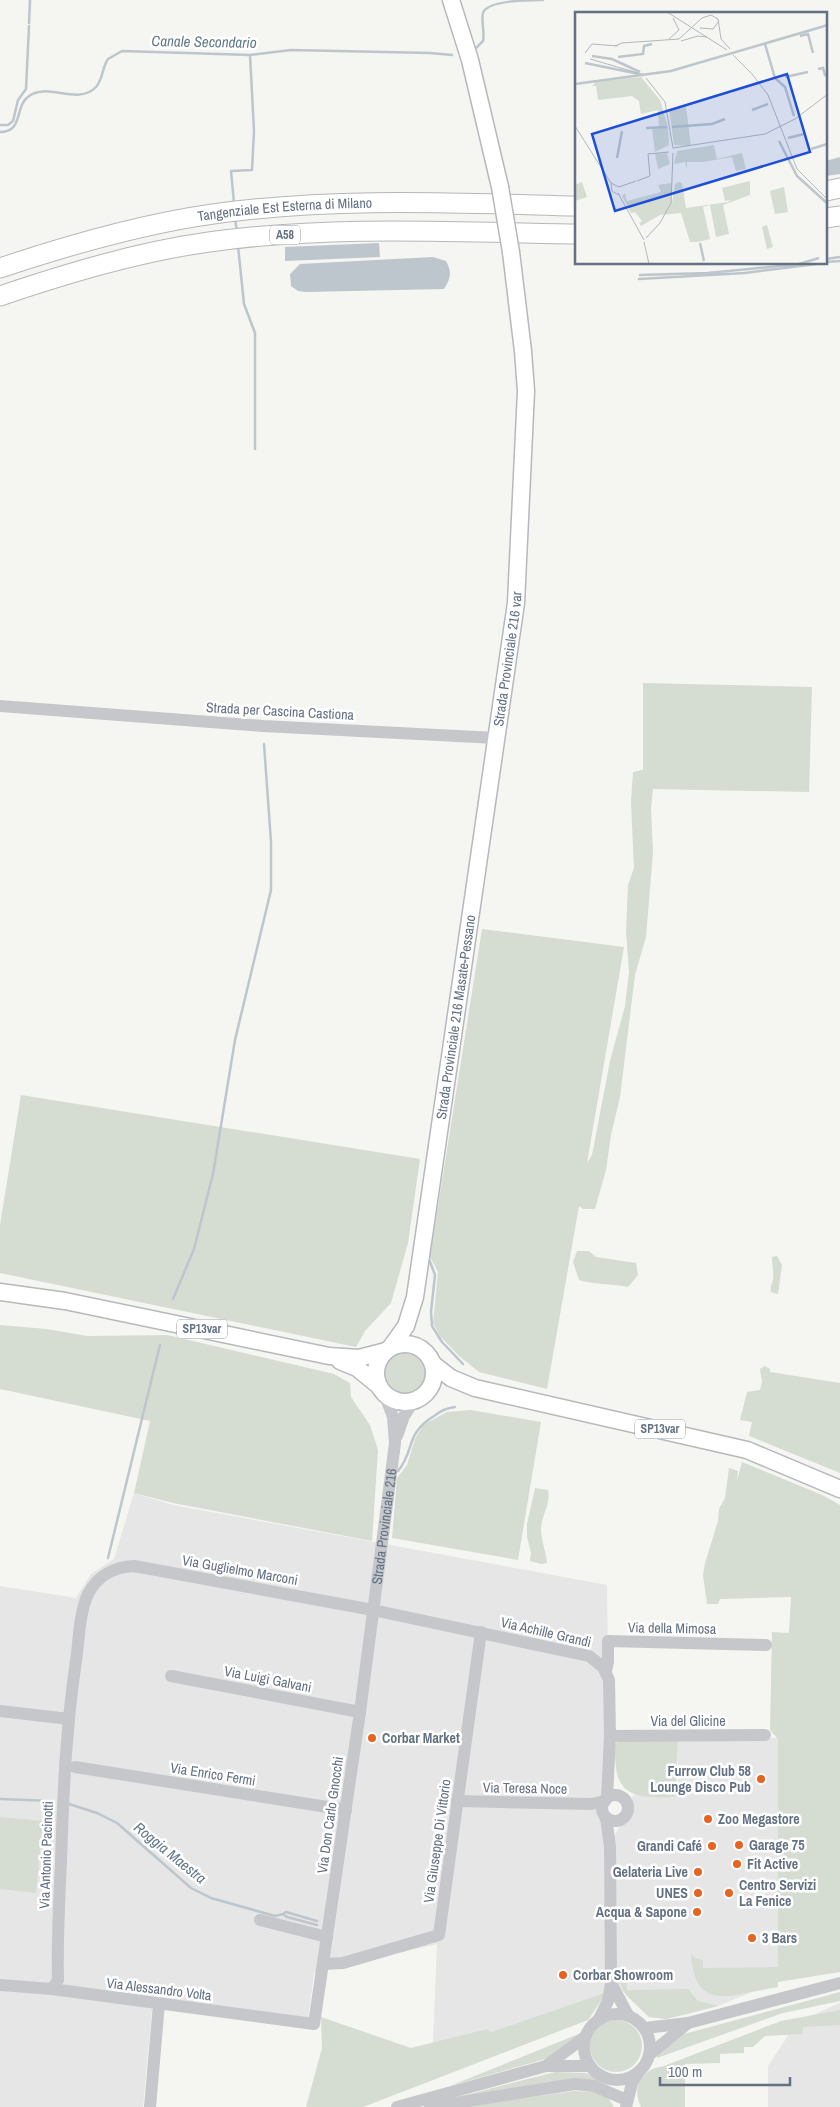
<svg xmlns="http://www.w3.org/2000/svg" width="840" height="2107" font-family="'Archivo Narrow',sans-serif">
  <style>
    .built { fill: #e5e6e5 }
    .green { fill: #d5dcd2 }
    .water { fill: #bdc6cd }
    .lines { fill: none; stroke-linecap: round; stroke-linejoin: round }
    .stream { stroke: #bdc6cd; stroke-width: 2.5 }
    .major-casing { stroke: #b5b8bd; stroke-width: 19 }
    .highway-casing { stroke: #b5b7bb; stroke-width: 21 }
    .minor { stroke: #c5c7cb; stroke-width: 12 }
    .major { stroke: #fff; stroke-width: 16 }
    .highway { stroke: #fff; stroke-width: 19 }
    .major-bridge-casing { stroke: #b5b8bd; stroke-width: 19; stroke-linecap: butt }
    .major-bridge { stroke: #fff; stroke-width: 16 }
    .poi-dot { fill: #e66420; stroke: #fff; stroke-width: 2 }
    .labels { text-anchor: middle; stroke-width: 5; stroke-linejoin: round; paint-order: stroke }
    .shield { fill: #fff; stroke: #929ca8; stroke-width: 1 }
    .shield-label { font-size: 12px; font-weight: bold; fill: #637183 }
    .street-label { font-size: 14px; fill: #637183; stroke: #fff }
    .poi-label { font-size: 14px; font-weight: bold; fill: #637183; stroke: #fff; text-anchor: start }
    .water-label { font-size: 15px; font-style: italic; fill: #637a87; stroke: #fff }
    .inset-river { fill: none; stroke: #bdc6cd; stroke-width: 2.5 }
    .inset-road { fill: none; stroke: #b2b8be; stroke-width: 1 }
    .view { fill: #1d4ed8; fill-opacity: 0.15; stroke: #1d4ed8; stroke-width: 2.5 }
    .inset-edge { fill: none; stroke: #637183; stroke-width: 2.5 }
  </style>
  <rect width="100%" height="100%" fill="#f5f5f1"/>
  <path class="built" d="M134,1493L173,1505L607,1585L609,1736L601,1806L604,1817L607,1992L491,2032L487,2029L433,2044L437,1944L314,1973L308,2019L153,1999L143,2107H0V1586L76,1598L91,1574L114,1559Z
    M778,1738V1987L752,1992L718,2006L684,2015L666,2019L649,2017L613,1982L614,1836L630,1811L629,1802L634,1795L672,1798L678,1793V1740Z
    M840,2003V2107H768V2066L797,2022Z"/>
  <path class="green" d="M643,683L812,687L809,792L653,789L651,809L653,852L646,937L635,975L620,1097L611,1135L606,1170L595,1209H583L579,1206L547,1389L479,1372L459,1356L440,1336L433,1323L438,1272L430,1257L482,929L624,947L587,1163L592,1155L610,1061L625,1006L629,972L626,931L628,885L634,868L631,802L633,772L643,770Z
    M21,1095L420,1159L408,1243L391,1303L365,1331L356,1347L0,1273V1225Z
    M577,1251H589L596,1257L636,1263L638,1275L628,1287C615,1284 588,1284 579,1280L573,1262Z
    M777,1256L782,1265L778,1294L771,1292C770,1287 772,1284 773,1279C774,1273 772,1264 772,1257Z
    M0,1325L47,1329L87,1336L167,1335L334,1374L350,1383L351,1397L370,1425L378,1450L372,1541L173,1503L134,1493L150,1421L0,1389Z
    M380 1373a25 25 0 1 1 50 0a25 25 0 1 1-50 0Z
    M765,1366L770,1369V1372L840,1383V1473L749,1436L752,1422L740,1420L747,1392L760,1390L762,1382L760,1369Z
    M471,1410L541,1422L518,1560L392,1538L397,1478L407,1465L415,1439L423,1425L447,1412Z
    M742,1462L822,1495L840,1505V1972L778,1982V1987C736,1992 695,2017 691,1954L695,1958L703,1960V1968L778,1967V1739L770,1730L772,1632L789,1633L791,1597L720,1599L718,1604H707L703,1575L705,1563L718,1521L719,1509L725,1498L729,1468L738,1471L737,1481Z
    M535,1488L548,1490C551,1505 541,1515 541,1530C541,1539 546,1552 547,1563L541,1564L530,1561L531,1553L527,1537V1524Z
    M620,1740H678L676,1796C670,1799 661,1797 653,1797C616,1796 615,1775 615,1744Z
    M0,1817L43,1821L36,1893L0,1889Z
    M619,1976H627V1990L688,1989L698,2001L718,2006L666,2019L649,2017L626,1995L621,1986Z
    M607,1992L588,2020L363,2107H306L322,2048L321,2017L411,2048L487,2029L491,2032Z
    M840,1992V2001L783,2013L657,2058V2052L684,2034Z
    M840,2010V2025L803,2027L802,2034L765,2036L753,2047H744V2053L720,2054V2063L685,2064V2107H641C631,2086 642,2069 664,2066L781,2021Z
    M590 2046a26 26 0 1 1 52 0a26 26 0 1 1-52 0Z
    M581,2033L549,2058L450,2086Z
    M555,2072L586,2073L604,2083L591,2080L458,2097Z
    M574,2091L595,2092L607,2096L614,2107H464Z"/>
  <path class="water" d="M840,157V174L826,176V161Z
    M379,243L380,257L285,261V247Z
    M433,257L446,261C452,272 451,278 444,289L305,292L298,291L291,286L290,274L300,264Z"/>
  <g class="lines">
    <path class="stream" d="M641,14V12
      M29,23L30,0
      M476,48L483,41C485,32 481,22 483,13C487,0 528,0 543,0
      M0,125H8L13,121L18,100L26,89L29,26
      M0,132C24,132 14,106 29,96C48,82 78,106 96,87C103,79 102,68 108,59L122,51L250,55L291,50L430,53L452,55
      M234,203L231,171L252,170L254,131L250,55
      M235,219L237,231
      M238,246L244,304L255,333V449
      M826,259L840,257
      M826,262L840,261
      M640,275L708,273L799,264
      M639,279L745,273L816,264
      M429,1259L435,1275L431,1312L432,1326L442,1342L463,1364
      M173,1299L194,1249L213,1174L235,1040L271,890V842L264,744
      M398,1471C416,1449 404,1435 434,1416C441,1411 446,1408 455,1407
      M108,1558L160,1345
      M0,1799L52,1801
      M69,1804L97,1813L117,1823L191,1888L211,1898L275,1916L283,1914L287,1917L317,1925
      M283,1914L286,1912L317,1921"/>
    <g class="major-casing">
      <g id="major">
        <path d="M451,0L470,60L500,187"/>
        <path d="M0,1292L65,1301L329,1356L359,1358L386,1351"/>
        <circle cx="405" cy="1373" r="29"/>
        <path id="s2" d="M391,1347L406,1326L415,1297L516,603L526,391L523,351L511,252"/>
        <path d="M340,1361L357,1368L379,1386"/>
        <path d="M433,1364L451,1378L475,1388L747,1450L840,1489"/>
      </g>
    </g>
    <g class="highway-casing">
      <g id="highway">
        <path d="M826,191L840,188"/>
        <path d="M826,218L840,216"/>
        <path id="s3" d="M0,268C69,245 141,224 213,214C333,197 455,203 576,206"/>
        <path d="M0,296C68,273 138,252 209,242C330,225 454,232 576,234"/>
      </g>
    </g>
    <g class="minor">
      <path d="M0,706L263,726L496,738"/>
      <path d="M397,1436L404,1416L414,1401"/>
      <path d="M606,1671L608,1662V1641L766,1645"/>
      <path d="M171,1676L360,1712"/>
      <path d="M0,1711L69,1719"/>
      <path d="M610,1736L765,1735"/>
      <path d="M75,1767L346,1810"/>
      <circle cx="615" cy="1808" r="13"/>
      <path d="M457,1801L591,1804L605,1801"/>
      <path d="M260,1920L327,1937"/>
      <path d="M323,1964L343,1963L439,1935L481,1632"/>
      <path d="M611,1983L628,2015"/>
      <path id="s1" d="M0,1985L52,1989L314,2024L360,1712L395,1443L393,1417L384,1393"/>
      <path d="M52,1989L58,1980C57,1940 59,1901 61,1862C63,1795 66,1728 76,1661C79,1641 79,1614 88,1594C97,1576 114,1567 134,1566L373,1610L589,1656L603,1667L609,1680L610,1736L607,1798"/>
      <circle cx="617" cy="2047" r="33"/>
      <path d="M599,2019L608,2001L611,1983L610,1847L606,1817"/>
      <path d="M645,2028L688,2023L840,1983"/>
      <path d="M650,2054L688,2023"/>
      <path d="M546,2066L585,2037"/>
      <path d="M150,2107L159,2004"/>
      <path d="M397,2107L546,2066H590"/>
      <path d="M430,2107L575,2084L594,2086L622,2098"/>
      <path d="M626,2107L632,2083L638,2073"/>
    </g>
    <use href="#major" class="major"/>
    <use href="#highway" class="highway"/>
    <g class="major-bridge-casing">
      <path id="major-bridge" d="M500,187L511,252"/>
    </g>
    <use href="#major-bridge" class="major-bridge"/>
  </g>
  <g class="poi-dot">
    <circle cx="372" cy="1738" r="5"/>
    <circle cx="761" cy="1779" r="5"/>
    <circle cx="708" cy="1819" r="5"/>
    <circle cx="739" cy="1845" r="5"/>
    <circle cx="712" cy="1846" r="5"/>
    <circle cx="737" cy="1864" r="5"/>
    <circle cx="698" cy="1872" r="5"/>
    <circle cx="698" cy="1893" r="5"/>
    <circle cx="729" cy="1893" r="5"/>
    <circle cx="697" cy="1912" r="5"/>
    <circle cx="752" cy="1938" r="5"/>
    <circle cx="563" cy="1975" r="5"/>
  </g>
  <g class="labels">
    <g class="shield">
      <rect x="270" y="225.5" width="30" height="19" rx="4"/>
      <rect x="177" y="1319.5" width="50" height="19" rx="4"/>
      <rect x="635" y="1419.5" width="50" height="19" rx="4"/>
    </g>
    <g class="shield-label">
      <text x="285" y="239">A58</text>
      <text x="202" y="1333">SP13var</text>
      <text x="660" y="1433">SP13var</text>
    </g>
    <g class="street-label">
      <text dy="5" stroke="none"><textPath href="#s3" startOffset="292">Tangenziale Est Esterna di Milano</textPath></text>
      <text dy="5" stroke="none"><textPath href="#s2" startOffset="701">Strada Provinciale 216 var</textPath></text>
      <text transform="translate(280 711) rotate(3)" y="5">Strada per Cascina Castiona</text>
      <text dy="5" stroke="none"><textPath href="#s2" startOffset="339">Strada Provinciale 216 Masate-Pessano</textPath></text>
      <text dy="5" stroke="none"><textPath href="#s1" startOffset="819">Strada Provinciale 216</textPath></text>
      <text transform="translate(240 1570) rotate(10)" y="5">Via Guglielmo Marconi</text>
      <text transform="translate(672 1628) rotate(1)" y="5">Via della Mimosa</text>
      <text transform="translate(546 1632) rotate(13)" y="5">Via Achille Grandi</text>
      <text transform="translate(268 1679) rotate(11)" y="5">Via Luigi Galvani</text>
      <text x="688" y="1726">Via del Glicine</text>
      <text transform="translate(213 1774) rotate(9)" y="5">Via Enrico Fermi</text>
      <text transform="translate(525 1788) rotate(1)" y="5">Via Teresa Noce</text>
      <text transform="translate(330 1815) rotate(-82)" y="5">Via Don Carlo Gnocchi</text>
      <text transform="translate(437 1841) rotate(-82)" y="5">Via Giuseppe Di Vittorio</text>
      <text transform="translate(46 1855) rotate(-88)" y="5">Via Antonio Pacinotti</text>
      <text transform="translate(159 1989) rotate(7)" y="5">Via Alessandro Volta</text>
    </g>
    <g class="poi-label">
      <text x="382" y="1743">Corbar Market</text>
      <text x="751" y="1776" text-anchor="end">Furrow Club 58<tspan x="751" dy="16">Lounge Disco Pub</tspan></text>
      <text x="718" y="1824">Zoo Megastore</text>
      <text x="749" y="1850">Garage 75</text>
      <text x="702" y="1851" text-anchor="end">Grandi Café</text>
      <text x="747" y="1869">Fit Active</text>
      <text x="688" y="1877" text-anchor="end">Gelateria Live</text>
      <text x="739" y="1890">Centro Servizi<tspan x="739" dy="16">La Fenice</tspan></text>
      <text x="688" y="1898" text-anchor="end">UNES</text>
      <text x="687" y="1917" text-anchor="end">Acqua &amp; Sapone</text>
      <text x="762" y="1943">3 Bars</text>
      <text x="573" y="1980">Corbar Showroom</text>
    </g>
    <g class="water-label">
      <text transform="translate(204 42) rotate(1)" y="5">Canale Secondario</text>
      <text transform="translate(170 1853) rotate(39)" y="5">Roggia Maestra</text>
    </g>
  </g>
  <g transform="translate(575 12)">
    <rect width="252" height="252" fill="#f5f5f1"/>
    <path d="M66,65L85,88L93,115L94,133L80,140L77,117L84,116L83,98L66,102L64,89L57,84L23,88L21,74H17L21,70ZM111,95L116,134L99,133L94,97ZM139,133L142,147L167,141L171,157L161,159L157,145L128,150H112V157L110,150L99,152L102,139ZM92,141L95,152L83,157L80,142ZM175,169V183L148,193L154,222L141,225L135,193L128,195L135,227L123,230H115L106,201L85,203L66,214L64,211L67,209L60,200L56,201L47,184L50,181L52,189L86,180L83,173L96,171L97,191L100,172L104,170L107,171L111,196L153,190L156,188L150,189L147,176ZM7,170L12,185L0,189V173ZM209,175L213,200L200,202L195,179ZM192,213L198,235L192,237L187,215Z" fill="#d5dcd2"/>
    <path class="inset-river" d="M225,24L233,22L238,41M190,32L200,66L210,75L219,104M17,44L37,47L65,60M43,45L68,42L69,34L77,32M10,51L69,63M243,57L248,56L250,63L253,62M210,65L233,60M0,72L96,59L253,13M177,98L193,92M97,115L137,112L150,107M71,116L92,115M213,126L229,122M204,129L222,164L253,192M236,137L252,132M42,146L47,119M125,231L129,249M224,252L244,246"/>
    <path class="inset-road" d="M92,0L152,38M125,16L138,17L144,9M94,27L104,18L98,6M106,29L123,24L132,25M40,34L47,31L104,27L127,6L136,3L143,7L146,27L155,37M10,41L17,32L43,34M158,43L177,62L193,83L222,157L253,188M15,47L63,61M71,66L90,90L98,136M0,114L36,171L37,179L44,183M98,136L190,122L220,107L253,82M62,169L75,164L73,142L94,140M36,171L44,175L61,169M43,181L69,228M71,226L85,211L96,191L98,141M69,230L74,252"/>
    <path class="view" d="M212,62L235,140L40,199L17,122Z"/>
    <rect width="252" height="252" class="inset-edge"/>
  </g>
  <path d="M660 2077v8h130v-8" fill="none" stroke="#637183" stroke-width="2.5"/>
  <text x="668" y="2077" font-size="15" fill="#637183" stroke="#ffffff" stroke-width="4" paint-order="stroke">100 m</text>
</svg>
